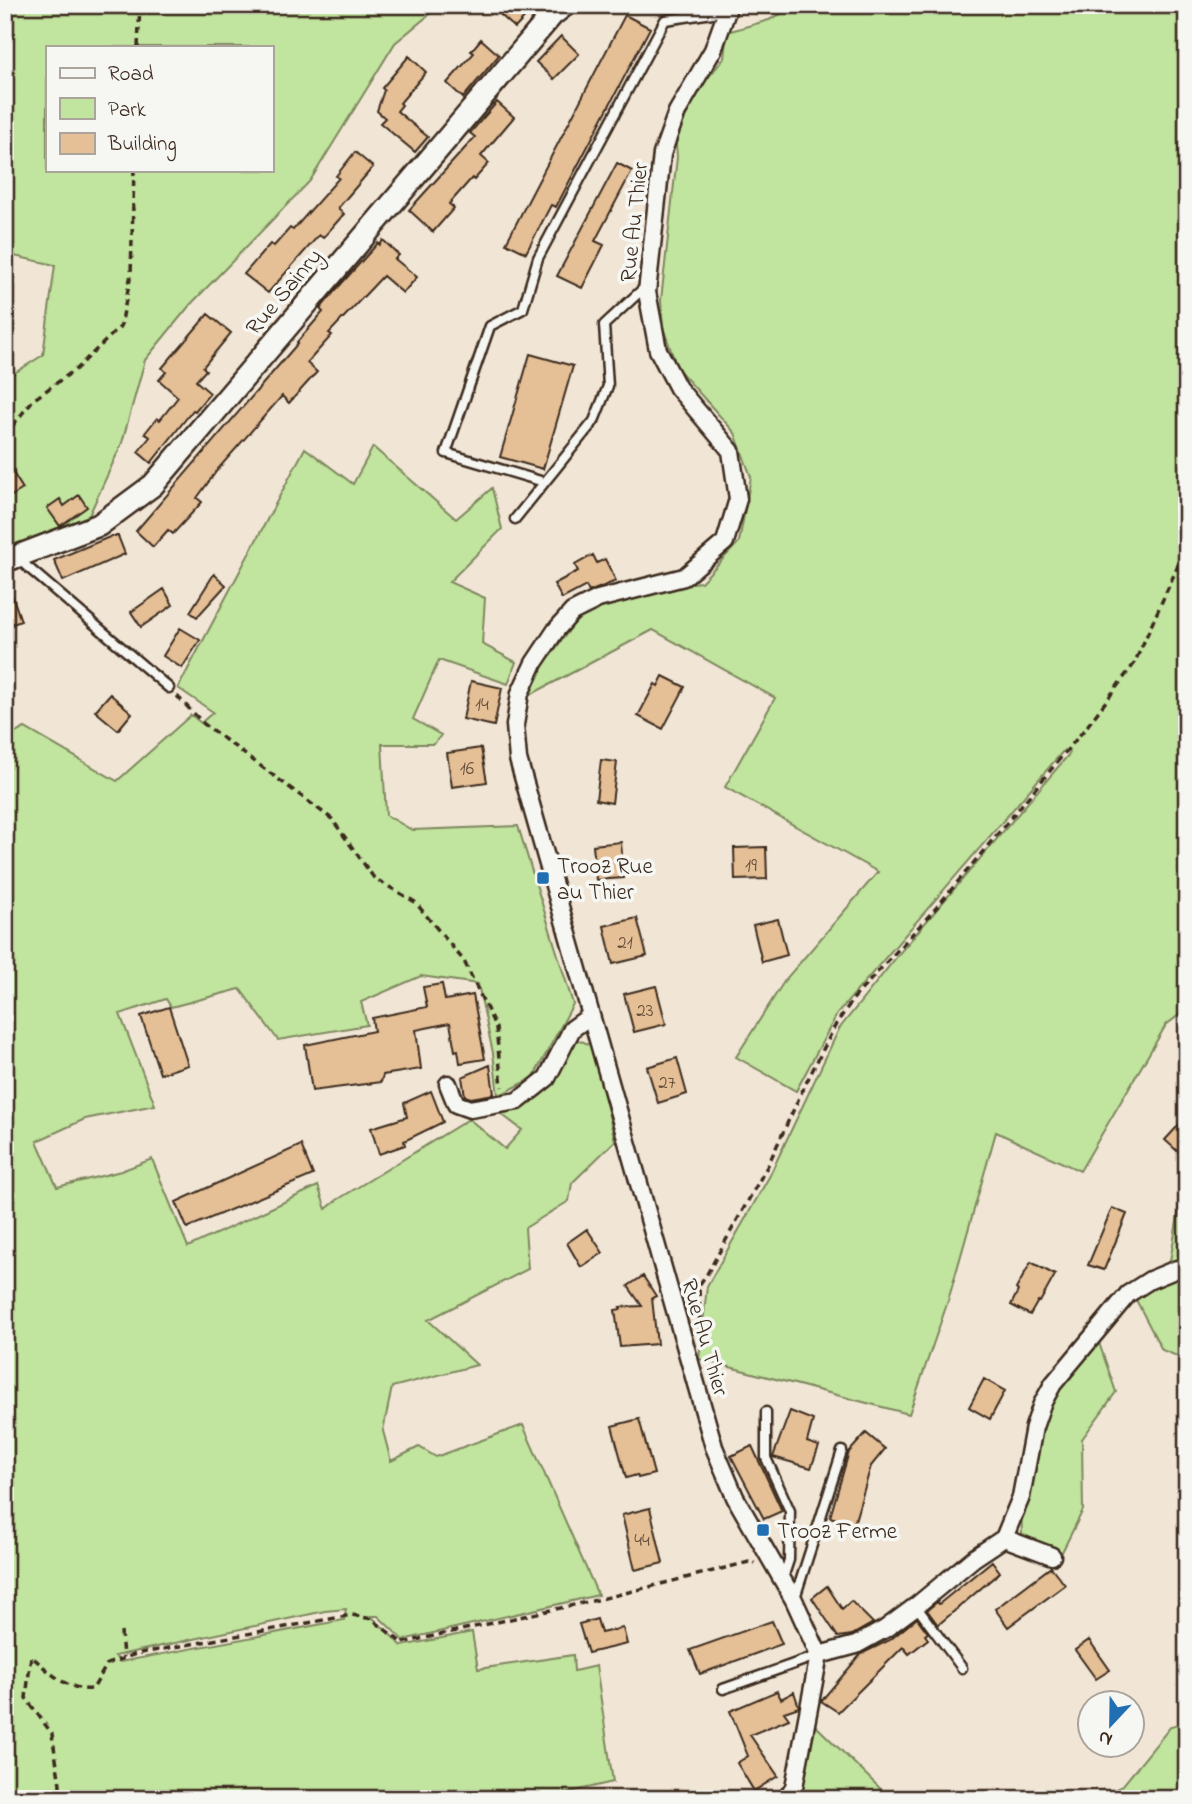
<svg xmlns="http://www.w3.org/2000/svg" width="1192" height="1804" font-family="'Indie Flower',sans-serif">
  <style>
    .green { fill: #c1e49e; stroke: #7e875e; stroke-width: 2; fill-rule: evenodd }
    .building { fill: #e5bf96; stroke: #3b2a1e; stroke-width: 2 }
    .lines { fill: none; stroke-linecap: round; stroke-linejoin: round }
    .service-casing { stroke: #3b2a1e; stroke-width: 13 }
    .minor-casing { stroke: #3b2a1e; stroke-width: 21 }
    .tertiary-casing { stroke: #3b2a1e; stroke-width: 26 }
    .path { stroke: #3b2a1e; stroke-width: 3.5; stroke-dasharray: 7 5; stroke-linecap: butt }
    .service { stroke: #f6f6f2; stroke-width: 8 }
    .minor { stroke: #f6f6f2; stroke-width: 16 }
    .tertiary { stroke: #f6f6f2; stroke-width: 21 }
    .poi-dot { fill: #1f6fb2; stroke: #f6f6f2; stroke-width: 2.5 }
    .labels { text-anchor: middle; stroke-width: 7; stroke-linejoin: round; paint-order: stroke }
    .number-label { font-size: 19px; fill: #664f3c }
    .street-label { font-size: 23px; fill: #3b2a1e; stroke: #f6f6f2 }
    .poi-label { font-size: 23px; fill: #3b2a1e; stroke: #f6f6f2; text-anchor: start }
  </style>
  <rect width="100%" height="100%" fill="#f1e6d6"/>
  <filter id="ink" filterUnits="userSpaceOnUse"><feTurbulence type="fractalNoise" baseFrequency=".0143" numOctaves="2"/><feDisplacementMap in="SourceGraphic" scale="14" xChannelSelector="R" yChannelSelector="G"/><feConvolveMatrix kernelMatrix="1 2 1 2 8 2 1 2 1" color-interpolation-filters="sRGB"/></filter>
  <g filter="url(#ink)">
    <path class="green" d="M5,5H441L395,43L310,181L190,305L145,360L122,443L87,520L5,550V379L43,355L55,265L5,254ZM47,47H271V170H47Z
      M798,5H1187V1009L1166,1025L1080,1171L996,1132L948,1301L909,1414L699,1359L707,1286L769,1177L839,1029L903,949L1070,753L1064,750L837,1014L796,1091L736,1057L785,980L878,872L725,787L775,698L653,630L528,696L531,682L584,610L662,586L701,582L739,542L751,477L735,433L677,368L663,327L661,300L677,157L675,132L691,99L724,58L727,32L769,20Z
      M373,447L456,519L492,488L502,529L449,582L485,598L482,644L516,662L508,684L439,660L413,719L441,735L434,744H382L386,815L412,830L518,826L573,1004L533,1078L498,1096L493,1053L478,984L421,976L361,1002L367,1025L278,1040L240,989L171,1007L166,999L120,1014L155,1105L85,1119L37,1141L57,1187L121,1171L152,1159L188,1247L318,1186L326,1209L337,1200L469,1119L505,1149L522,1130L500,1113L541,1095L575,1039L592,1045L615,1141L572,1183L569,1201L525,1228L528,1269L428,1320L477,1365L392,1387L383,1431L391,1461L419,1447L436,1457L523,1425L598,1595L403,1640L378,1616H371L402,1646L472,1632L478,1669L573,1655L574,1671L596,1666L613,1782L541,1799H5V738L25,728L117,781L191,715L201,723L213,712L178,688L305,448L353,484ZM346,1609L344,1620L120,1662L115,1656L325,1611Z
      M1187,1195V1360L1162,1350L1135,1298L1170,1261L1179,1210Z
      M1097,1337L1116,1392L1082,1439L1083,1510L1061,1554L1056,1547L1022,1537L1020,1454L1044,1398Z
      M1187,1721V1799H1098L1123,1785L1171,1726Z
      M814,1724L891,1799H795Z"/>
    <path class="building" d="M490,5H522L530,12L515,28Z
      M625,15L650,28L556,207L551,205L526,253L506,243Z
      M561,36L579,54L554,79L536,62Z
      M481,39L499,55L463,98L447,83L474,53L471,51Z
      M409,56L426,72L400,103L402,105L397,111L428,137L415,152L380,123L385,118L377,111L384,90L382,88Z
      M497,102L514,117L481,156L489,163L474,180L472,178L449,204L454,208L433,232L409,210L475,137L470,133Z
      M355,152L373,167L338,208L344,214L323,238L319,235L268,293L244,274L270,244L274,246L290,228L293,230L339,178L336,176Z
      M617,163L632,171L595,241L604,245L582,288L557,276Z
      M383,240L399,255L395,259L417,277L403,293L383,276L329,333L332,335L307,363L317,372L289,403L282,396L218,469L197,498L202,502L173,534L168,530L153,547L136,531L298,343L297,342L323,312L320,309L334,292L378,243L380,245Z
      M208,314L231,333L203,367L206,370L196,381L210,393L195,411L193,410L151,463L138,452L150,437L145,433L157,418L160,420L178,397L159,380L166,372L162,368Z
      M530,354L573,366L543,469L500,457Z
      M5,460L23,489L5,500Z
      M79,495L87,507L60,526L47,508L60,499L64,506Z
      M112,536H118L125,554L63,581L54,560Z
      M593,555L597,563L605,559L616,581L589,592L586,586L562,599L554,584L578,571L575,565Z
      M214,574L226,585L197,617L190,612Z
      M5,583H8L21,621L5,627Z
      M164,589L173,605L141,627L131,612Z
      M180,628L200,640L182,668L163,656Z
      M663,676L685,687L663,729L638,716L655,684L658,686Z
      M471,681L502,688L494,726L463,719Z
      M110,694L132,713L118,730L95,711Z
      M481,748L487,782L452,787L447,753Z
      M601,760L617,762L612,803L596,800Z
      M621,842L624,878L596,880L593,845Z
      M766,847L767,879L735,880L734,848Z
      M637,918L647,956L613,964L604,926Z
      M778,919L787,955L762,962L753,925Z
      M442,984L445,1000L473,995L485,1059L460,1063L458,1050L455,1051L450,1023L416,1030L421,1069L383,1075L381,1082L312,1091L305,1045L374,1031L372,1018L427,1007L423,987Z
      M656,986L666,1024L634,1032L624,994Z
      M169,1007L188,1065L160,1074L141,1016Z
      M677,1058L687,1094L658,1103L647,1067Z
      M490,1065L494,1094L471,1098L465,1096L462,1077Z
      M431,1091L443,1122L404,1141L405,1145L379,1154L371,1128L407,1117L404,1103Z
      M1187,1116V1160L1165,1140Z
      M301,1145L313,1175L187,1228L176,1202Z
      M1112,1208L1127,1214L1104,1270L1088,1265Z
      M587,1229L603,1253L581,1267L567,1243Z
      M1031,1262L1055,1275L1040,1302L1038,1301L1030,1315L1011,1305L1018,1291L1016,1289Z
      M643,1276L656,1296L652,1298L657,1344L620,1347L615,1310L621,1309L620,1307L642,1306L628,1286Z
      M984,1379L1005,1391L990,1419L969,1407Z
      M790,1411L813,1420L807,1442L819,1446L811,1468L773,1457Z
      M639,1419L654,1474L638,1478L637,1475L626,1478L612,1426Z
      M866,1433L885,1449L871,1466L854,1524L830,1517L849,1452Z
      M752,1446L782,1511L764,1519L731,1456Z
      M650,1508L663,1563L635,1570L622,1515Z
      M992,1561L1000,1572L938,1625L927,1610L937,1602L939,1604Z
      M1051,1567L1065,1585L1008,1627L995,1609Z
      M827,1586L842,1609L851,1601L873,1623L852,1635L838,1637L812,1598Z
      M917,1618L928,1633L925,1635L928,1639L909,1654L903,1647L838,1712L821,1701L861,1654L890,1640Z
      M597,1619L601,1633L623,1628L627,1644L588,1653L579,1624Z
      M772,1621L782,1644L700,1674L690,1650Z
      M1089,1640L1110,1670L1096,1679L1075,1650Z
      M777,1691L781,1699L794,1692L799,1707L784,1712L789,1719L750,1735L778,1776L754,1791L737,1763L748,1756L730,1711Z"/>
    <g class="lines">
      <g class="service-casing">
        <path id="service" d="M544,482L446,453L490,326L523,309L538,258L665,20L726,11
          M515,519L594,421L608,386L604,325L645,287
          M17,558L169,688
          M766,1412V1458L790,1511L789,1560L783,1578
          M795,1598L842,1451
          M916,1606L962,1668
          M723,1689L819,1655"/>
      </g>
      <g class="minor-casing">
        <path id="minor" d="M726,5L727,11L713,50L677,112L662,154L647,292L658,350L678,388L731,451L738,499L725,542L684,577L598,599L572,612L556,630L534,663L520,693L515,725L518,759L714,1447L735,1497L794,1600L819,1655L794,1787L786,1799
          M448,1084L456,1104L470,1109L518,1101L547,1078L572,1029L590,1016
          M1004,1538L1052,1556
          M819,1655L856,1645L885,1629L916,1606L974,1558L1004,1538L1021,1497L1034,1427L1042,1404L1053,1384L1128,1294L1150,1280L1177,1269H1187"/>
      </g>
      <g class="tertiary-casing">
        <path id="tertiary" d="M5,561L99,525L153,485L552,15L565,5"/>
      </g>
      <path class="path" d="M138,47L140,5
        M5,435L33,400L76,369L121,326L131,274L134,170
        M177,696L204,724L332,819L374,878L415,902L464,961L496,1028L502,1087
        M700,1332L699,1285L707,1274L768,1165L804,1087L836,1024L854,998L936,908L1088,725L1134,664L1181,559L1184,537L1187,532
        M121,1632L123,1657
        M60,1799V1784L52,1734L26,1698L31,1656C50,1672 66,1691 93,1689L107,1664L136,1654L352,1615L372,1619L402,1643L601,1599L749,1562L755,1563"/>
      <use href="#service" class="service"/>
      <use href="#minor" class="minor"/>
      <use href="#tertiary" class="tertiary"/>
    </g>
  </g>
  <g class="poi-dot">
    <rect x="536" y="871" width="14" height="14" rx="3.5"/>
    <rect x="756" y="1523" width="14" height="14" rx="3.5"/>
  </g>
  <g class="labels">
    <g class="number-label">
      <text x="482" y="710">14</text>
      <text x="467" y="774">16</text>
      <text x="751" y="871">19</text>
      <text x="625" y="948">21</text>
      <text x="645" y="1016">23</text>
      <text x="667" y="1088">27</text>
      <text x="642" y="1546">44</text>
    </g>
    <g class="street-label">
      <text transform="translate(633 222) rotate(-84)" y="8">Rue Au Thier</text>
      <text transform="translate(283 291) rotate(-50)" y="8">Rue Sainry</text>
      <text transform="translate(706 1337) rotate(74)" y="8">Rue Au Thier</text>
    </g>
    <g class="poi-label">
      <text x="557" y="873">Trooz Rue<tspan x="557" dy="26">au Thier</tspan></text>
      <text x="777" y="1538">Trooz Ferme</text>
    </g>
  </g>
  <rect width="1192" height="1804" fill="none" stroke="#f6f6f2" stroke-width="28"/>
  <rect x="14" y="14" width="1164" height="1776" fill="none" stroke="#3b2a1e" stroke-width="2.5" filter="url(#ink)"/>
  <rect x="46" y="46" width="228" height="126" fill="#f6f6f2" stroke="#aba49d" stroke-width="2"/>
  <rect x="60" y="68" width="35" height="10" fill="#f6f6f2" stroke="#aba49d" stroke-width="2"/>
  <text x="108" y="80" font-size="21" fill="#3b2a1e">Road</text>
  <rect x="60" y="98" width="35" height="21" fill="#c1e49e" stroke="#aba49d" stroke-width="2"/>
  <text x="108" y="116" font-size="21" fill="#3b2a1e">Park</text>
  <rect x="60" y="133" width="35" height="21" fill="#e5bf96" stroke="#aba49d" stroke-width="2"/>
  <text x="108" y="150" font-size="21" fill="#3b2a1e">Building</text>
  <g transform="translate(1111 1724) rotate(202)"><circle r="33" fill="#f6f6f2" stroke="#aba49d" stroke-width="2"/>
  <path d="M0-5L12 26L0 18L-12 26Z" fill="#1f6fb2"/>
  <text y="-10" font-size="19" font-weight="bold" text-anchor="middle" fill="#3b2a1e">N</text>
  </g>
</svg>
